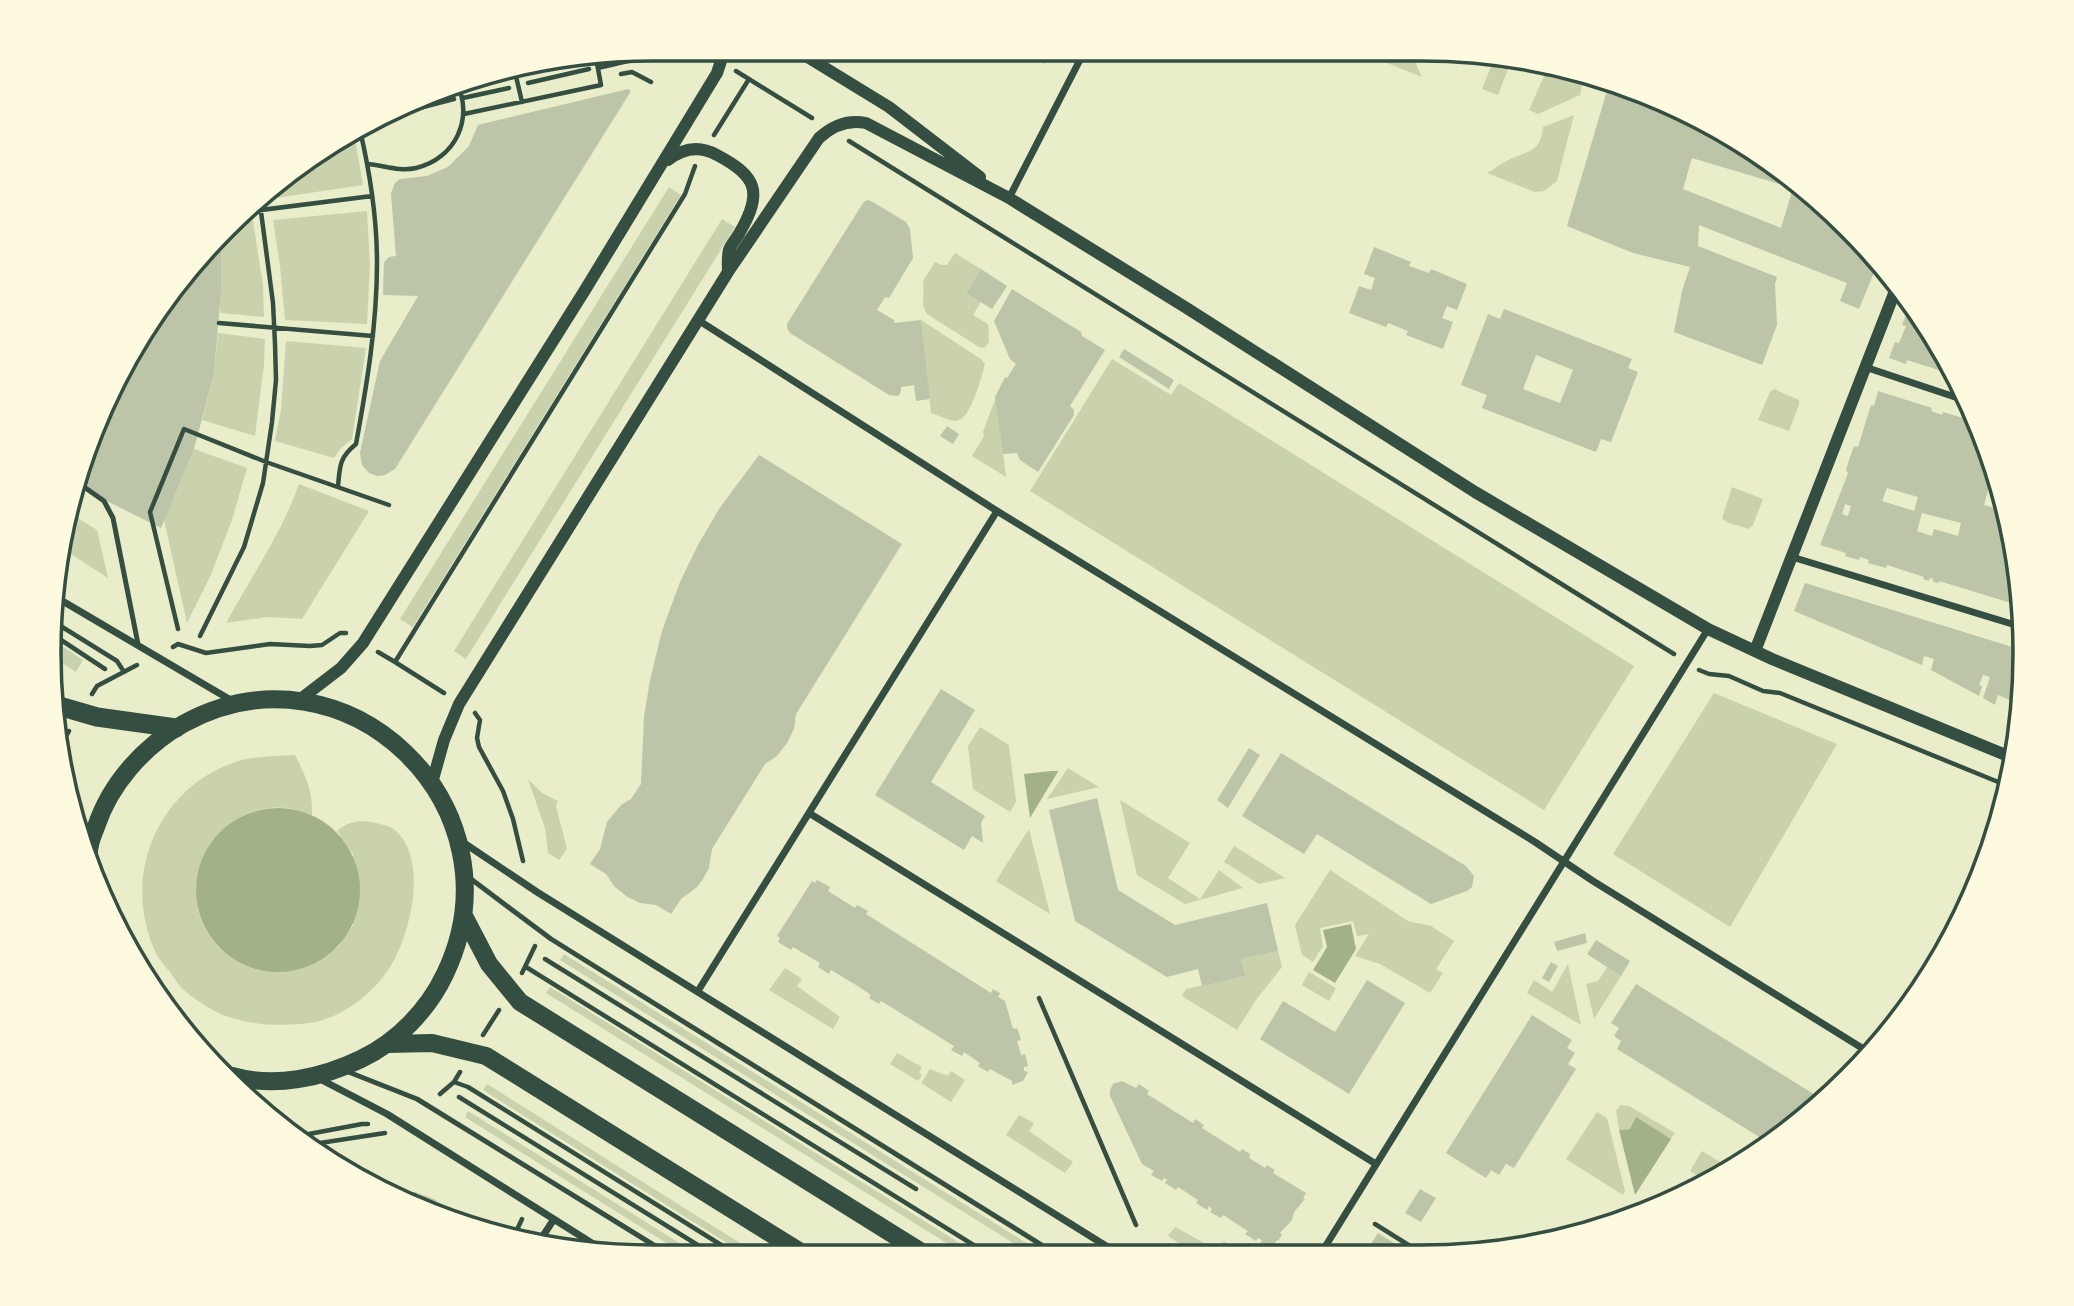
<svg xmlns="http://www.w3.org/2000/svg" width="2074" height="1306" font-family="'Fira Sans',sans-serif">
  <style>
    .green { fill: #cad2ad }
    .water { fill: #a3b18a }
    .building { fill: #bcc5a7; fill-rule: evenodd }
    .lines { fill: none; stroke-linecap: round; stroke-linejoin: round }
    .path { stroke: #344e41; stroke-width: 4.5 }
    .service { stroke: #344e41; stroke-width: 5 }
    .minor { stroke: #344e41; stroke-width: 7 }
    .tertiary { stroke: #344e41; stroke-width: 12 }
    .primary { stroke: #344e41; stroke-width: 18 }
    .trunk { stroke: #344e41; stroke-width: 19 }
    .rim { fill: none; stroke: #344e41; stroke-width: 3.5 }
  </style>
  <rect width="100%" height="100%" fill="#e9edc9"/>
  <path class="green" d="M1389,53L1397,54L1414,60L1422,77L1377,59Z
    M1496,54L1512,59L1498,95L1482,89Z
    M1548,67L1584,77L1580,95L1538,114L1529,110Z
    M1574,115L1557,181L1544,191L1535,192L1487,173C1496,168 1504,161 1513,158C1532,150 1541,150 1543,127Z
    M354,133L363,185L269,199L268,197L317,151Z
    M669,187L681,195L413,627L400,619Z
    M367,211L370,265L367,324L285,320L280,266L273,220Z
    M722,219L735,227L466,659L454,651Z
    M253,221L263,285L264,317L220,313L221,241L241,222Z
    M955,253L981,269L966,293L981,302L973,315L988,324L989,342L984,348L979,347L927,314C920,305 925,293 923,281L935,262L942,265H947Z
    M921,320L981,359L985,364C982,376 971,416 959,420C951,423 939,415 931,413Z
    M218,333L265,339L264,365L255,436L202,420L214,373Z
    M286,341L366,348L352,439L340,449L334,458L275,441L281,410Z
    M1112,359L1171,395L1179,383L1634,666L1544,810L1030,491Z
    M1774,389L1799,400V405L1789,431L1758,420L1770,392Z
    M996,397L1006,477L972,456L984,436L983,432Z
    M194,449L247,468L232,520L210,577L187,623L164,520Z
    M299,484L369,511L302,619L267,617L226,623C251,577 282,533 299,484Z
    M1732,487L1763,499L1753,525L1749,529L1726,522L1722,518Z
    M70,513L97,530L108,578L63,549Z
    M53,640L83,660L76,672L55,659Z
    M1714,693L1837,744L1730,927L1613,854Z
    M980,727L1009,745L1016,802L1010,812L973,789L968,746Z
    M295,755C306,777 313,791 312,815C299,810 285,806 270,808C215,813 180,876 204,926C207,934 214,941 219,948L318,962L338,947L353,926V854L337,831C350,820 360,820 376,823C383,825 391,826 396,831C429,860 410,938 388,970C369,998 336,1022 301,1024C272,1026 251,1025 223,1015C213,1011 191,997 183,989C178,985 174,978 170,972C165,966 158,958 155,951C120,874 160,783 242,760C259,756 278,756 295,755Z
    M1068,768L1099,787L1047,799Z
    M528,779L542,793L558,801L556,806L567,849L559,860L548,853L545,828Z
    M1120,800L1190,843L1168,878L1200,899L1219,870L1243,888L1185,904L1137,875Z
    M1029,829L1050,914L996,881Z
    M1234,846L1285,878L1259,884L1224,862Z
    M1330,870L1408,921L1431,926L1454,941L1436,969L1443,973L1430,993L1380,964L1355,956L1369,934L1357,936L1353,921L1320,928L1323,946L1313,962L1302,955L1295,925Z
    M1278,951L1282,967L1256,1000L1237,1030L1182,996L1186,989L1244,976L1241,959Z
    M564,954L1044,1254H1031L560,960Z
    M1568,964L1581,1025L1527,993L1534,980L1552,992Z
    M1607,967L1621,976L1594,1019L1586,984L1598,981Z
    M785,968L802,979L797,986L840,1017L833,1029L769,990Z
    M1309,972L1336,988L1329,1001L1302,985Z
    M550,987L977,1254H964L546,993Z
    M897,1053L922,1067L919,1072L922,1075L918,1081L890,1064Z
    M930,1069L948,1076L951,1071L965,1080L951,1102L921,1083Z
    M487,1084L756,1253H743L483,1090Z
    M1621,1105L1629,1106L1675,1133L1671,1139L1636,1118L1630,1129L1619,1130L1616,1110Z
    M468,1111L694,1252H681L465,1117Z
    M1597,1112L1607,1118L1625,1191L1623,1195L1566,1159Z
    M1019,1115L1034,1123L1029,1131L1073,1162L1065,1173L1006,1135Z
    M1702,1151L1732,1169L1709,1183L1690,1171Z
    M1175,1227L1217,1250L1224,1241L1242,1253L1240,1255H1197L1168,1236Z"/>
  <path class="water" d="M1060,770H1059L1030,818L1024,774Z
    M196 890a82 82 0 1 1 164 0a82 82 0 1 1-164 0Z
    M1351,924L1356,949L1335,983L1313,970L1327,947L1323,930Z
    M1636,1117L1671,1139L1635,1195L1619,1130L1630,1129Z"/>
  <path class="building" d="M1025,51H1050L1044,64Z
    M1609,84L1652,95L1789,174L1875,255L1882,264L1878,263L1859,309L1840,301L1847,283L1699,225L1698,246L1777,277L1775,284L1777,325L1762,365L1674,332L1682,291L1690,267L1633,253L1567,226ZM1692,158L1793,188L1781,228L1683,189Z
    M628,89L631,91L395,469L385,475L377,476L369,473L362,465L360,453L380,361L418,296L383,295L384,262L389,257L396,256L391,193L395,183L400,179L427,176L448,167L469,146L478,125Z
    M867,200L871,201L906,222L910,229L913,258L889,298L885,297L877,310L894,320V323L921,320L930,399L916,401L914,385L901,387V392L898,396L889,395L790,333L787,328V324L863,203Z
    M221,241V292L214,373L194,449L161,528L91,493L77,481L81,458L174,286Z
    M1374,247L1411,262L1409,266L1429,273L1431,269L1467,284L1457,310L1447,306L1442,318L1453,322L1443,349L1406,335L1408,331L1388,323L1386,327L1349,313L1359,286L1371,290L1375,278L1364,274Z
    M981,269L1007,286L992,309L966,293Z
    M1012,289L1081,332L1082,336L1105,350L1070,406L1074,410V415L1038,472L1020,460L1017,453L1003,454L995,397L1005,377L1007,378L1016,364L1010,359L994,321Z
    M1913,308L1944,351L1957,380L1944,375L1945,372L1907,360L1906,364L1889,358L1895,342L1899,343L1906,326L1902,325L1906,315L1910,316Z
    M1504,309L1632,359L1628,368L1638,372L1611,442L1601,439L1596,452L1482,408L1487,395L1461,385L1488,314L1500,319ZM1536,355L1573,370L1560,403L1523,389Z
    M1124,349L1174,380L1169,389L1119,357Z
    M1878,391L1932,408L1931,411L1942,415L1943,412L1970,420L1969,423L1978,426L1993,459L1999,486L1990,483L1984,505L2005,511L2020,575L2021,606L1939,581V583L1933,582V579L1930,578L1929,581L1923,579L1924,577L1887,565L1886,568L1868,563L1869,560L1860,557L1859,560L1845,556L1846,553L1820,545L1847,476L1848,472L1846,471L1848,463L1854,446L1858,447L1871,405L1874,406ZM1887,488L1918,497L1914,511L1882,501ZM1845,504L1851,506L1848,516L1842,514ZM1922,513L1961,523L1958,536L1934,529L1932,536L1917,531Z
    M947,426L959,434L953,444L940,436Z
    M759,455L902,544L796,714L794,729L787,743L777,756L765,764L712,849L709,868L703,879L696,888L681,899L671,914L656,905L640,903L626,896L614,886L606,874L590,864L600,849L607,822L621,805L631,799L641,784L644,717L650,680L662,631L680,582L698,545L719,509Z
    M1805,583L2022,650L2024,693L2022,705L1998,695L1995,705L1983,698L1990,677L1983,675L1979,685L1982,686L1979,696L1931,670L1934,659L1924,656L1922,665L1794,611Z
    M941,689L975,710L931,782L985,816L981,823L983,843L972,836L964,850L875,795Z
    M1249,748L1260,755L1228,808L1217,800Z
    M1281,753L1466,866L1474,876L1472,887L1467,891L1431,904L1317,834L1304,854L1242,816Z
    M1097,798L1118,890L1175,925L1267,903L1278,951L1241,959L1245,976L1202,986L1198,969L1167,977L1075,921L1049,810Z
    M817,880L830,887L828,891L855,908L857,905L868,911L866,914L991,993L993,989L1000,993L998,997L1005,1001L1013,1029L1017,1028L1021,1040L1017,1041L1021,1055L1025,1054L1028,1066L1024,1067V1071L1028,1072L1023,1081L1012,1085V1081L990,1069L988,1072L978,1066L980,1063L964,1052L962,1056L951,1050L954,1046L881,1001L879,1004L869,998L871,995L856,985L831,970L829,974L818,967L820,963L793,947L791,950L778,942L780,938L777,936L812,881L815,883Z
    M1585,933L1587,943L1557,951L1554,942Z
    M1596,940L1630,961L1621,976L1587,954Z
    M1551,962L1558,966L1549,982L1542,978Z
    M1367,980L1405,1003L1349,1094L1260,1039L1283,1001L1335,1032Z
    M1636,984L1825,1101L1769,1143L1617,1049L1621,1041L1614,1036L1619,1028L1611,1023Z
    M1532,1015L1572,1040L1567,1048L1575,1053L1568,1064L1576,1069L1514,1168L1506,1164L1499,1175L1491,1170L1486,1178L1446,1153Z
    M1122,1081L1136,1088L1139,1084L1149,1091L1147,1094L1193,1123L1195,1119L1204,1125L1202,1128L1240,1152L1242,1149L1250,1154L1249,1158L1265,1168L1267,1165L1275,1170L1273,1173L1306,1193L1303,1198L1305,1199L1294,1212L1292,1220L1280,1233L1282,1235L1278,1241L1277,1240L1270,1250L1260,1243L1262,1240L1258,1238L1256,1241L1245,1234L1248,1231L1223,1215L1221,1218L1210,1212L1212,1209L1209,1206L1207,1210L1196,1203L1198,1200L1178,1187L1176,1190L1165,1183L1167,1180L1164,1178L1162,1181L1151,1175L1154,1171L1142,1164L1110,1096V1090L1113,1084Z
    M393,1183L406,1192H415L434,1199L447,1210L456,1220L422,1211L388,1191Z
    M1420,1189L1436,1198L1421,1222L1405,1213Z
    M1378,1233L1413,1255H1364Z"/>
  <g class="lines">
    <path class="path" d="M598,68L670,51
      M736,71L812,118
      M515,72L522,102
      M621,74L632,72L651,82
      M528,83L589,69
      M458,84L516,72
      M463,98L509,88
      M464,114L601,85L596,58
      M388,116L454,99
      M714,135L749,79
      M849,141L1674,654
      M367,164C383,165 399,172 416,168C455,159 475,118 456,82
      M253,211L372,196
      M219,323L373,336
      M338,486C340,466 339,458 356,444C367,384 377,324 377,263C377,219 370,173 360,130
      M51,620L117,661L124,672
      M178,629L150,512L184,429L266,462L389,505
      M52,634L105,669
      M200,636L244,547L263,483L272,422L276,380L275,344L273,303L260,204
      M173,647L178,644L206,653L270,644L310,646L322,645L340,633H346
      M378,652L395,662L685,194L695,166
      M395,662L444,693
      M1699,670L1709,674L1729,676L1763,691L1780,693L2008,786
      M92,694L97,686L137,665
      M475,713L480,720L477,738L479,747L503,791L513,819L523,861
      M63,742L69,731
      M545,959L916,1189
      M526,967L988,1254
      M522,973L535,946
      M1039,998L1136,1225
      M483,1035L499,1010
      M454,1082L468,1087L734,1253
      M440,1094L454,1082L460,1072
      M459,1097L709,1252
      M293,1137L362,1124H368
      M307,1145L385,1133
      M1375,1224L1426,1256
      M514,1236L522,1219"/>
    <path class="service" d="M77,482L104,501L113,518L138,644
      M467,876L551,939L1056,1254
      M346,1071L417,1099L665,1252"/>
    <path class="minor" d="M1009,198L1084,52
      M698,320L997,511L1535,842L1593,881L1870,1053
      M1865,367L1967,401
      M1792,557L2022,627
      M54,596L234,702
      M809,813L1376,1164
      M461,841L537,892L1119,1254
      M698,991L997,511
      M318,1078L387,1114L606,1252
      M539,1242L554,1219
      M1320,1255L1708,629"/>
    <path class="tertiary" d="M796,50L889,107L980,177
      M668,160C683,148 699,145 717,155C757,176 763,192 740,232C737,238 731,244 729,250C727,257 728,266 728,272
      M1755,651L1897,286
      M298,701L341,668L363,643L585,290L717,73L721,61L720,49
      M432,783L444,740L459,704L728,272L819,138C832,126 847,119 866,123L1009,198L1185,307L1475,492L1708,629L1772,659L2013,758"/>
    <path class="primary" d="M89,852C89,843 93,835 96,827C110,784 144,746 183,724C346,634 525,807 445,974C428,1010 397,1042 361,1059C322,1078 275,1088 232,1076
      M464,916L489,964L520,1002L923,1253
      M387,1044L432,1043L486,1056L802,1253"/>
    <path class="trunk" d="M59,706L97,717L176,728
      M84,842L89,847"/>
  </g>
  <path d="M0 0H2074V1306H0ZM653 61H1421A592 592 0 0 1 2013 653V653A592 592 0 0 1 1421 1245H653A592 592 0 0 1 61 653V653A592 592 0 0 1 653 61Z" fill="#fefae0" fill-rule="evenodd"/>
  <path class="rim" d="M653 61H1421A592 592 0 0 1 2013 653V653A592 592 0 0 1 1421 1245H653A592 592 0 0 1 61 653V653A592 592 0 0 1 653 61Z"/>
</svg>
